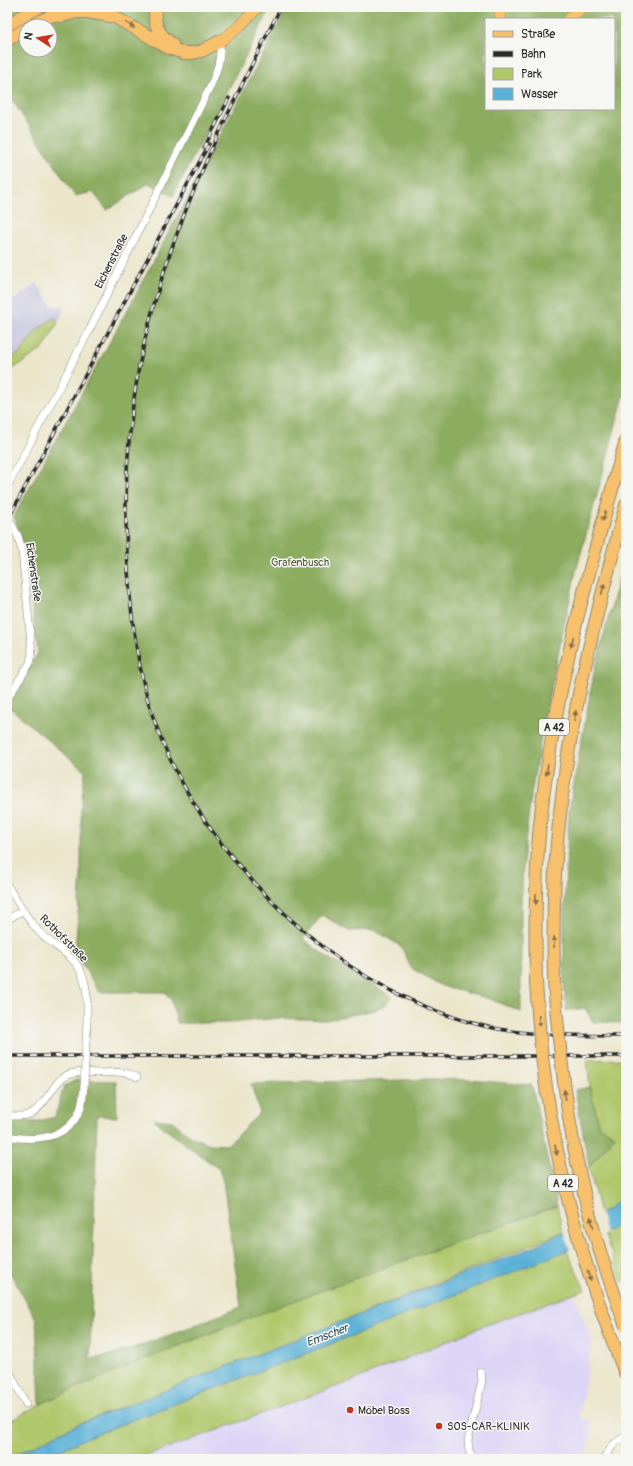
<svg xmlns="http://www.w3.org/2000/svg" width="633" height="1466" font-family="Pangolin,sans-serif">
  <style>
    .built { fill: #ddd5f6 }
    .industrial { fill: #c2c1dc }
    .green { fill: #b0c76c; stroke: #6e794c }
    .forest { fill: #8cac60; stroke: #5c6c46; fill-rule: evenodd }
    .water { fill: #5ab1d7; stroke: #426e81 }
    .pier { fill: #ebe5ca }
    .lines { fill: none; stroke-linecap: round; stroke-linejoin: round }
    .street-casing { stroke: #8b887a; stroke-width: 8 }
    .primary-casing { stroke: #8b887a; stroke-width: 12 }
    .highway-casing { stroke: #8b887a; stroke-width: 14 }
    .street { stroke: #fff; stroke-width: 7 }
    .primary { stroke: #f7c06c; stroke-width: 11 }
    .highway { stroke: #f7c06c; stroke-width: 12 }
    .rail-casing { stroke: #2b2b2b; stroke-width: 3.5 }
    .rail { stroke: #f6f6f2; stroke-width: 2; stroke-dasharray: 6; stroke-linecap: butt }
    .street-bridge-casing { stroke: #8b887a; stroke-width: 8; stroke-linecap: butt }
    .highway-bridge-casing { stroke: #8b887a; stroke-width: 14; stroke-linecap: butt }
    .street-bridge { stroke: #fff; stroke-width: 7 }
    .highway-bridge { stroke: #f7c06c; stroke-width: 12 }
    .oneway { fill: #876e48 }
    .poi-dot { fill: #c8321e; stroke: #f6f6f2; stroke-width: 1.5 }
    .labels { text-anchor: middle; stroke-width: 3; stroke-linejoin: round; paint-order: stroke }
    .shield { fill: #f6f6f2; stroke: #686867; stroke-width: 1 }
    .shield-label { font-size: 10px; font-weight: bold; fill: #2b2b2b }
    .street-label { font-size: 11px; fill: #2b2b2b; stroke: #f6f6f2 }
    .park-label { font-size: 11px; fill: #535a3e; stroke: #f6f6f2 }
    .poi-label { font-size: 11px; fill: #2b2b2b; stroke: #f6f6f2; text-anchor: start }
    .water-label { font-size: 12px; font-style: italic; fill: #3b5a67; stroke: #f6f6f2 }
  </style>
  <rect width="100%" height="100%" fill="#f6f6f2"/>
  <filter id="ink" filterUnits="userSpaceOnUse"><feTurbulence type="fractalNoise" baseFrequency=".025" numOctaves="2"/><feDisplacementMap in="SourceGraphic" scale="8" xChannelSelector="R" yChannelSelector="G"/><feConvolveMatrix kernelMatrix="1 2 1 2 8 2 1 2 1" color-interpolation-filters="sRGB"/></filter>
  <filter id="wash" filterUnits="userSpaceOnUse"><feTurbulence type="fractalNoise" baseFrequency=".012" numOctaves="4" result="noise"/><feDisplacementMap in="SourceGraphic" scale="16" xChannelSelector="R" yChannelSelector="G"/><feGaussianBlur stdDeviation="0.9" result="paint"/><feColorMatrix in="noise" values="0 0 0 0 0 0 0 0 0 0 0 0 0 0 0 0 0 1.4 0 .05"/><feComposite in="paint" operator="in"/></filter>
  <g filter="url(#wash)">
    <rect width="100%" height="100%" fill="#ebe5ca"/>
    <path class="built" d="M574,1294L592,1342L579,1418L593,1421L586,1459H149L151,1454L483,1326Z"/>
    <path class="industrial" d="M37,283L52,306L63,307L62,314L44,348L7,373V302L8,304Z"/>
    <path class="green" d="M55,317L58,322L44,348L7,373V361L23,351L22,349L39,328Z
      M626,1059V1195L617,1203L600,1214L589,1167L615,1135L599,1127L590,1087L587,1060Z
      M557,1206L563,1232L329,1327L74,1426L7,1459V1423L40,1404L89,1382L301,1297Z
      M626,1220V1280L622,1282L604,1233Z
      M567,1250L585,1290L483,1326L352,1381L138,1459H41L88,1437L336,1342Z"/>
    <path class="forest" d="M7,7H271L173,196L149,183L107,210L93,192L75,196L7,92ZM26,26H50V50H26Z
      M288,7H626V388L576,571L543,724L531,795L524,852L521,902V1012L490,999L442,986L411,968L401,946L374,930L349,931L322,915L303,939L327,957L392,997L385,1006L375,1010L326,1020L278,1018L230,1023H177L171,999L165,992H99L75,952L81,876V809L85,771L8,706L38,653L25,549L14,516L134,298ZM486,19H614V109H486Z
      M626,553V1023L593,1022L585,1008L566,1011L564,981V912L569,810L595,667Z
      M430,1079L469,1080L532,1085L557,1206C383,1268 208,1329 40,1404L36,1319L7,1267V1121L35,1122L55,1117L64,1086L76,1080L116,1081L117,1117L97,1116L90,1358C103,1363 220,1315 241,1307L223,1181L219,1169L157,1123L155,1119L172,1121L192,1137L210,1144L227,1145L260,1113L251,1084C311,1081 370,1082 430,1079Z
      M590,1087L599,1126L615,1135L589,1167L575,1090Z"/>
    <path class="water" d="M626,1195V1220L610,1230L563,1252L336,1342L88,1437L41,1459H7L74,1426L533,1247L606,1211Z"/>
    <path class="pier" d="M600,1212L606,1234L570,1251L564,1230Z"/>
  </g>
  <g filter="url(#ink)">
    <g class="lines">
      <g class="street-casing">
        <path id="street" d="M7,487L90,329L211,85C218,68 221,59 220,41
          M7,516L18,536L22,551L32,653L30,663L7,699
          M7,885C17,901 27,919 40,933C50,943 63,950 73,960C89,977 87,999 87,1021
          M7,920L23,910
          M7,1115C33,1120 39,1109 53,1089C56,1084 60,1079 65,1076C76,1070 90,1073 102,1073C114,1072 126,1071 137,1077
          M7,1136C31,1141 64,1140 77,1116C83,1107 83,1096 84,1086
          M7,1367L26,1404
          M473,1459L469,1451L468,1440L482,1381L481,1372
          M603,1459L614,1444L626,1436"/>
      </g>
      <g class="primary-casing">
        <path id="primary" d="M499,7L501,19
          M569,19L582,7
          M220,41L239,27L258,7"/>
      </g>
      <g class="highway-casing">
        <path id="highway" d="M156,7C152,24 159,35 172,44
          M51,15L62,16L77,12H87L115,17L169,48L184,53H193L202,51L220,41
          M7,25L39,7
          M31,26L58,12
          M7,40L26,29
          M554,981C553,932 553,882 558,833C568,722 596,613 626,505
          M536,982C535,933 535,884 539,835C551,700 589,569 626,440"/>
      </g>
      <use href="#street" class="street"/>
      <use href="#primary" class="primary"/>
      <use href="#highway" class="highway"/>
      <g class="rail-casing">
        <path id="rail" d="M281,7C222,122 164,239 139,367C127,433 123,502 128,570C131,618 137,665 151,711C179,797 236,873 305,932C355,975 418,1010 484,1026C530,1037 579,1035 626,1036
          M204,148L229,98
          M7,521L209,144
          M7,1056H626"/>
      </g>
      <use href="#rail" class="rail"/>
      <g class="street-bridge-casing">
        <path id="street-bridge" d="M84,1086L87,1021"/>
      </g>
      <g class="highway-bridge-casing">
        <path id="highway-bridge" d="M554,981C559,1049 566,1115 581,1180C592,1230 608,1279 626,1326
          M536,982C538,1010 539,1037 543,1064C556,1172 585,1275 626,1375"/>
      </g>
      <use href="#street-bridge" class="street-bridge"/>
      <use href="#highway-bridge" class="highway-bridge"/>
    </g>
    <defs><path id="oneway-solid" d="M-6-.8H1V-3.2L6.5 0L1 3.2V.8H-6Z"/></defs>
    <g class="oneway">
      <use href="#oneway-solid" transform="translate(130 25) rotate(32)"/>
      <use href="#oneway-solid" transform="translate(604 516) rotate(106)"/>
      <use href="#oneway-solid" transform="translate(603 589) rotate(-75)"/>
      <use href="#oneway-solid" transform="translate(572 642) rotate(103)"/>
      <use href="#oneway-solid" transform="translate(575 716) rotate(-80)"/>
      <use href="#oneway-solid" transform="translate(547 770) rotate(98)"/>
      <use href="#oneway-solid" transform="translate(536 899) rotate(91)"/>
      <use href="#oneway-solid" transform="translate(554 942) rotate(-91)"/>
      <use href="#oneway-solid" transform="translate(539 1021) rotate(87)"/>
      <use href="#oneway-solid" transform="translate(565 1095) rotate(-99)"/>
      <use href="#oneway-solid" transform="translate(556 1150) rotate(78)"/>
      <use href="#oneway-solid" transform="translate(592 1222) rotate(-107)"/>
      <use href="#oneway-solid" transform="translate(589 1276) rotate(73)"/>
    </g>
  </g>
  <g class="poi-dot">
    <circle cx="350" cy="1410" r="4"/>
    <circle cx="439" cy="1426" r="4"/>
  </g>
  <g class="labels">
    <g class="shield">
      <rect x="539" y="719" width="30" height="16" rx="3"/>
      <rect x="548" y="1175" width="30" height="16" rx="3"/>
    </g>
    <g class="shield-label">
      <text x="554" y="731">A 42</text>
      <text x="563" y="1187">A 42</text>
    </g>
    <g class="street-label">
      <text transform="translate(111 261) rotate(-63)" y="4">Eichenstraße</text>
      <text transform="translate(34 572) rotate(82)" y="4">Eichenstraße</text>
      <text transform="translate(64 938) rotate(45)" y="4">Rothofstraße</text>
    </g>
    <g class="park-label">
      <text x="300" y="566">Grafenbusch</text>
    </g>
    <g class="poi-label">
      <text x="358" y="1414">Möbel Boss</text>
      <text x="447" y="1430">SOS-CAR-KLINIK</text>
    </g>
    <g class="water-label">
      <text transform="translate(327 1335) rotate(-21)" y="4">Emscher</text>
    </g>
  </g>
  <rect width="633" height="1466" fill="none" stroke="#f6f6f2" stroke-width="24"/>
  <rect x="485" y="18" width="130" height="92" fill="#f6f6f2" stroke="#a5a5a2"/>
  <rect x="493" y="31" width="20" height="6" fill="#f7c06c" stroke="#a5a5a2"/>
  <text x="521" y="38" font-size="12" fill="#2b2b2b">Straße</text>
  <rect x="493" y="51" width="20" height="6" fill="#2b2b2b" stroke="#a5a5a2"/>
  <text x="521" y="58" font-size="12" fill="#2b2b2b">Bahn</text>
  <rect x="493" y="68" width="20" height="12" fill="#b0c76c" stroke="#a5a5a2"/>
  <text x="521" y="78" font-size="12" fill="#2b2b2b">Park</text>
  <rect x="493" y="88" width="20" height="12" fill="#5ab1d7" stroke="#a5a5a2"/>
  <text x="521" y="98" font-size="12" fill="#2b2b2b">Wasser</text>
  <g transform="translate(38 38) rotate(282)"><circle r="19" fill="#f6f6f2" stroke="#a5a5a2"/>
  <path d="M0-3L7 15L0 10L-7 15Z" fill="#c8321e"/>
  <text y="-6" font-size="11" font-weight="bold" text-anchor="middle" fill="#2b2b2b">N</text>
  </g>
</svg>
